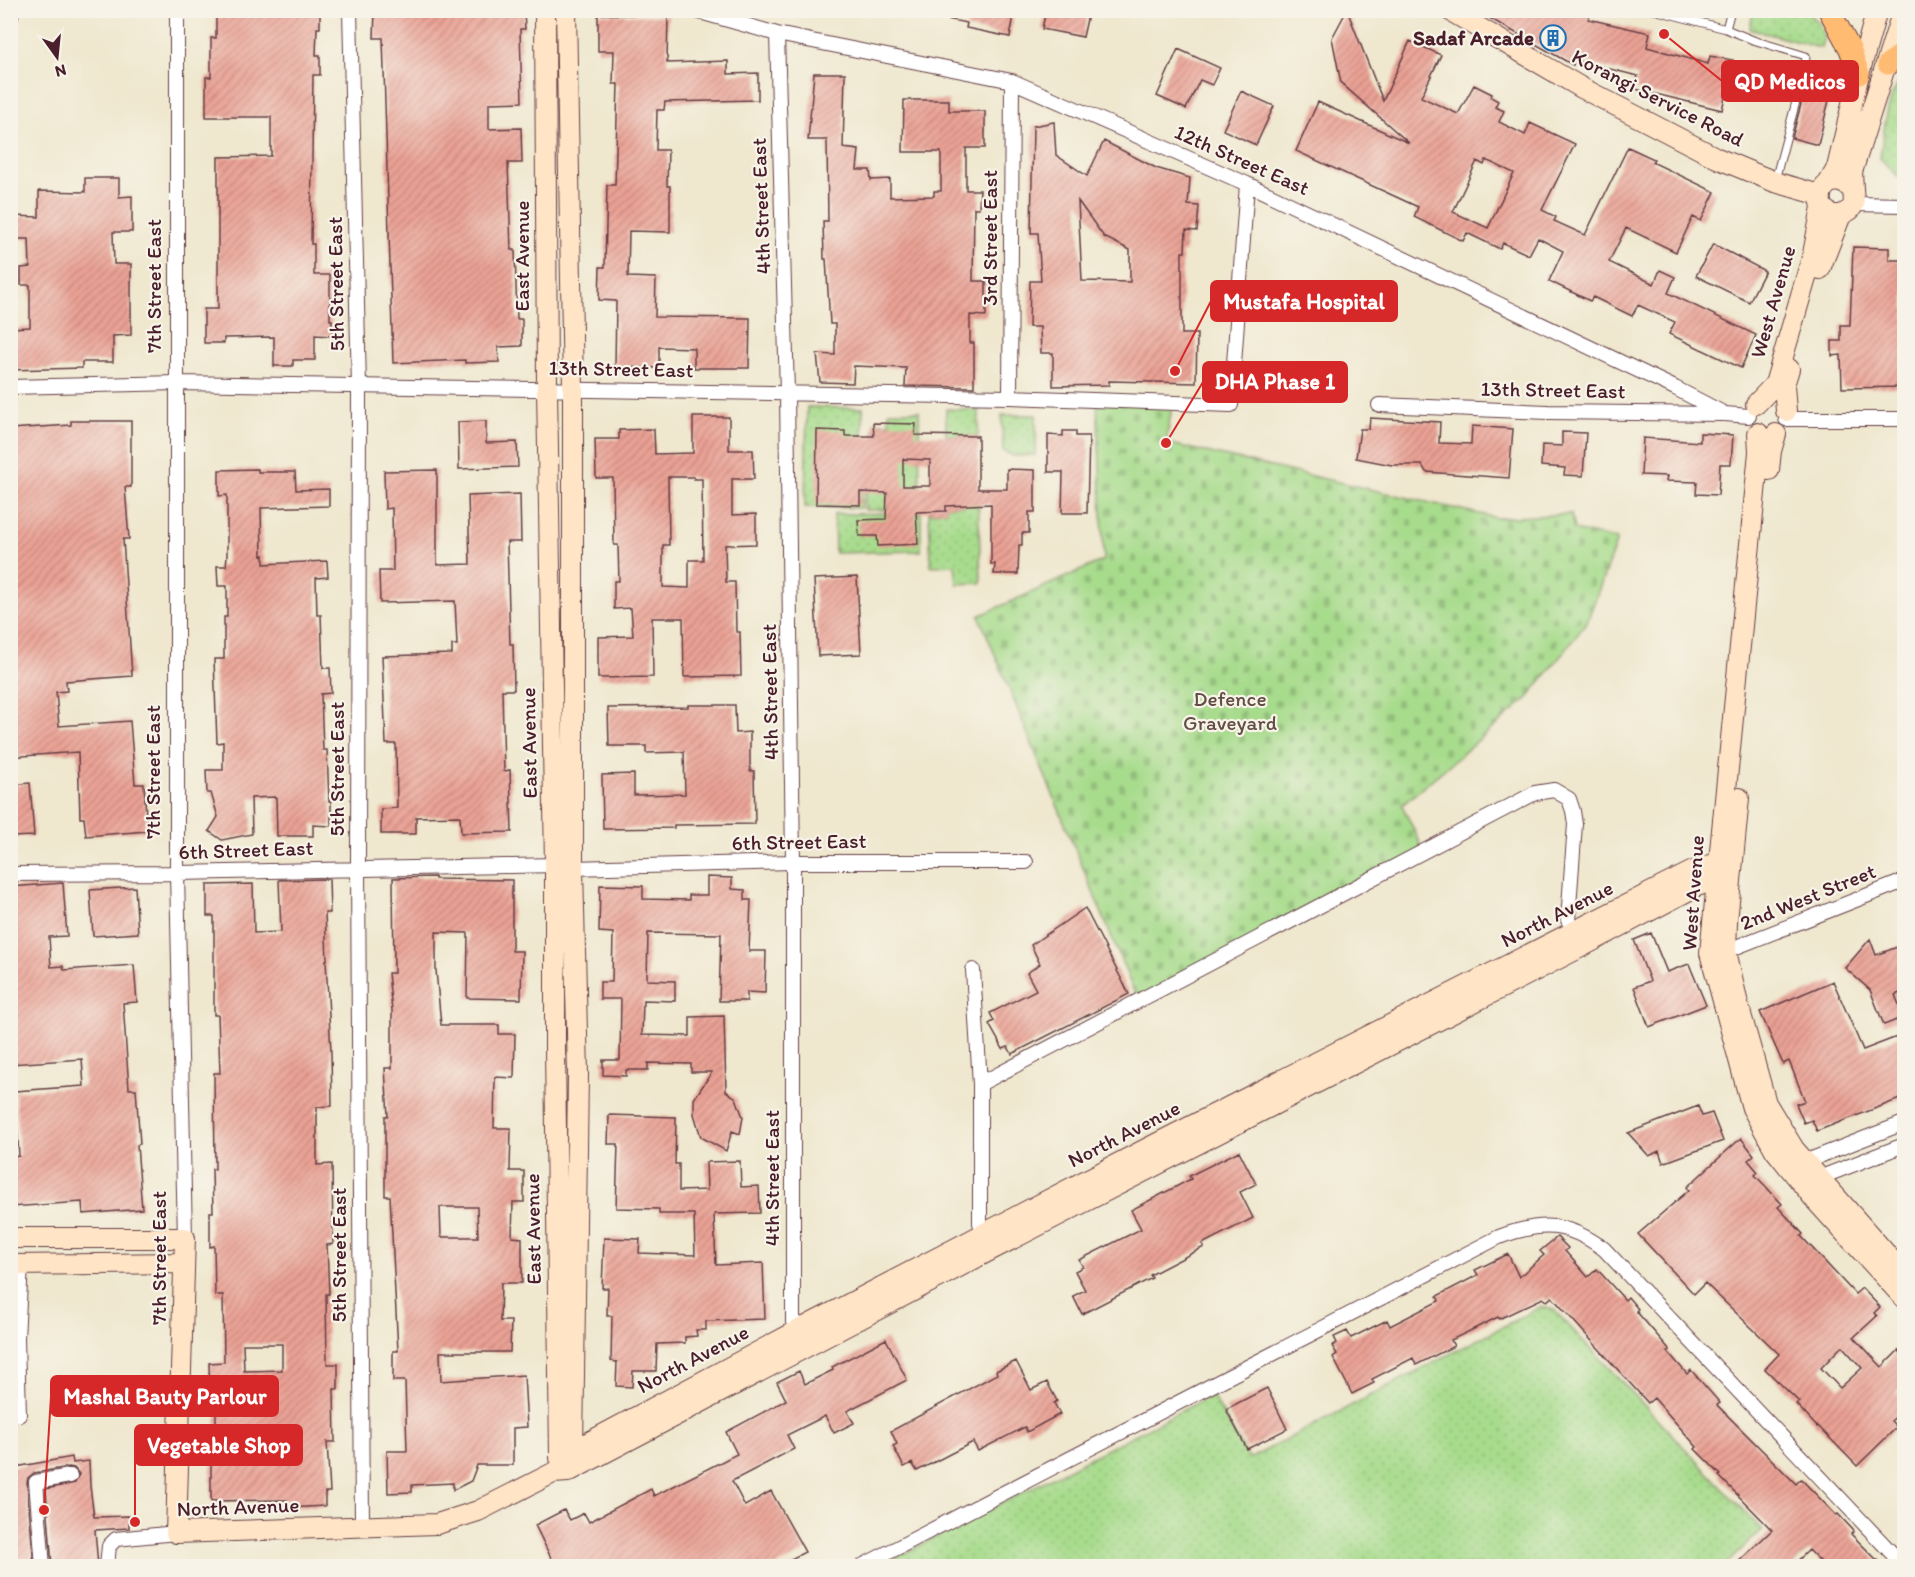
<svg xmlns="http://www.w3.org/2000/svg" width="1915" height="1577" font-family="Itim,sans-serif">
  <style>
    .grass { fill: url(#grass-dots); stroke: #797e5c; stroke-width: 1.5 }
    .cemetery { fill: url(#cemetery-stones); stroke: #797e5c; stroke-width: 1.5 }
    .building { fill: url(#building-hatch); fill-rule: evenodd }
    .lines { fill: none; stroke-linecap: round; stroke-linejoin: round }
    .lane-casing { stroke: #633d43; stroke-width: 9 }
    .street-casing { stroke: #633d43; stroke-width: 16 }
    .secondary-casing { stroke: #633d43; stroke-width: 22 }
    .primary-casing { stroke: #633d43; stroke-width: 23 }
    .lane { stroke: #fff; stroke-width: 7 }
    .street { stroke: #fff; stroke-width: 14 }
    .secondary { stroke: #ffe4c6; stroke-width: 20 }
    .primary { stroke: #ffbb71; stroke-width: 21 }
    .labels { text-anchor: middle; stroke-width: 4.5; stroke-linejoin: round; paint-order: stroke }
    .poi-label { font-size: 21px; font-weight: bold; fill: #4a1f2b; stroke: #f7f3e8; text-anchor: end }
    .street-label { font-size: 21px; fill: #4a1f2b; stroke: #f7f3e8 }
    .park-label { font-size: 21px; fill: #624e44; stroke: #f7f3e8 }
    .leader { fill: none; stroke: #d62828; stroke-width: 2 }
    .callout-dot { fill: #d62828; stroke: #f7f3e8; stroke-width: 2 }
    .callout { fill: #d62828; stroke: #d62828; stroke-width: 2 }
    .callout-label { font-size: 22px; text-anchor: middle; font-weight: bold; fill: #fff }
  </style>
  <defs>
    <pattern id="grass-dots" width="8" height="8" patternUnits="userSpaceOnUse" patternTransform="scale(1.5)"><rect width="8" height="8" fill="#a8dc8d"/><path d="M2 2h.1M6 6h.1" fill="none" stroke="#92bc7a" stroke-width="1.8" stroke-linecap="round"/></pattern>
    <pattern id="cemetery-stones" width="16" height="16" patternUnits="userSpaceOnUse" patternTransform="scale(1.5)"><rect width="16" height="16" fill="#a8dc8d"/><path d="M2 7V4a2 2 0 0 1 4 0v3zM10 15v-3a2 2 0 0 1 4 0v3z" fill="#92bc7a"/></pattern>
    <pattern id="building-hatch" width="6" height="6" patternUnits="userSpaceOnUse" patternTransform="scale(1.5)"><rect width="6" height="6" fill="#eba295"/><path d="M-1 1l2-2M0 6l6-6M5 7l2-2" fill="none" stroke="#c0837a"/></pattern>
  </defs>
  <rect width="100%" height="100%" fill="#f7f3e8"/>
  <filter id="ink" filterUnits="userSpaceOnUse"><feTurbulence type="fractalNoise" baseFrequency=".0167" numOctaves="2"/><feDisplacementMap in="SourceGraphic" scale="12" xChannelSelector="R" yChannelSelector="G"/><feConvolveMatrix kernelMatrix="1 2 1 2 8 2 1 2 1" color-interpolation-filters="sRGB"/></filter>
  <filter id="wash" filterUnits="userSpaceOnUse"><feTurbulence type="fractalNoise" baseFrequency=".008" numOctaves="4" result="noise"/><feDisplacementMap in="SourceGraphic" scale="24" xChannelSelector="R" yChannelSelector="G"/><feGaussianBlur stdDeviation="1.35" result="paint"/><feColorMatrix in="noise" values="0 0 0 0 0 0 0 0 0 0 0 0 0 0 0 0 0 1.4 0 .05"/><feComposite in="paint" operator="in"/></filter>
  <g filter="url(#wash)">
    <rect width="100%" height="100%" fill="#efe7ce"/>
    <path class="grass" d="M1753,11H1806L1820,25L1824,36L1821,48L1750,29Z
      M1904,78V177L1897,176L1880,158C1884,136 1886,91 1904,78Z
      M807,407L863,408L862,508L805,507Z
      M946,409L979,410L978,436L946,435Z
      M889,411H919L920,509L865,510V457H874V423H889Z
      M1002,415H1036V455L1014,456L1003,451Z
      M978,497L981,583L957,584L955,565L931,566L929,512L946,511V506L965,505Z
      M921,513V551L835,553L834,514Z
      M1540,1307L1554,1310L1762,1530L1724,1566H880L1212,1395L1249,1459Z"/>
    <path class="cemetery" d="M1097,400L1172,406L1166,443L1497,518L1571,514L1574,530L1617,540L1587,622L1528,698L1402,805L1424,851L1138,1001L979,616L1104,560Z"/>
    <g id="blocks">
      <path class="building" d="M216,10H320V28H317L316,55H320V75H313L311,244H314V275H330V320H332V336L315,335V360H293V366H274V337L224,338V343H204V309H218V157L271,156V117H206V77H211V38H216Z
        M375,10H524L525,29H520L522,102L489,103V129L521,128L522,163H508L511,250H515L517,319H522V346L498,347L499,362L465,363V360L393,363L383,38H374Z
        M937,10H1015L1010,37L966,28L967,23L936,17Z
        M1046,10H1089L1083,37L1042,29Z
        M1347,10L1383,101L1410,41L1441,55L1421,97L1458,114L1474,85L1492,94L1491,97L1498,101L1495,107L1504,111L1499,122L1525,135L1530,123L1575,144L1542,210L1556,217L1554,221L1585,235L1628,147L1654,159L1652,162L1715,192L1701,221L1693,217L1676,252L1626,228L1609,262L1654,284L1660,270L1675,277L1668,293L1756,335L1741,368L1669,334L1675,322L1638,305L1632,316L1593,297L1590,301L1549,281L1563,251L1538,238L1529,255L1503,243L1500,249L1467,233L1463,241L1414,217L1418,207L1296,151L1318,102L1409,143L1341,83L1332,38ZM1486,160L1514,173L1488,228L1453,212L1477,161L1484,165Z
        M1475,10H1591L1588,19L1650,33L1647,47L1708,64L1710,56L1733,60L1722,110L1635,89L1638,76L1574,60L1573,65Z
        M598,14L668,16L667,63L728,61V74L758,73V100L665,102L664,110H657L656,150H668L667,186H670V232L629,231L628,277L656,278L655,317L750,318L749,368H694V348L659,347V368L615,367L616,301L599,300L600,267H605L607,185H615L618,84H613L614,51H598Z
        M1178,49L1220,68L1212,85L1200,80L1186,109L1157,96Z
        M814,73H845L843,148L859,150L857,170H870L871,180L890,179V197L934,196V191H941V152H903L904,100H949V111H985V148H966V190H980L979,208H974L973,281H986V316L970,315V343H974V387L905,386L906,368L854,366L853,383L820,382L817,354L835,355V324H830L826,259H824L823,221H828L827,140H808Z
        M1807,82L1832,88L1818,145L1792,138Z
        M1241,91L1274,106L1256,145L1223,130Z
        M1054,122L1056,155L1087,176L1104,141L1156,168L1190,178L1188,205L1199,206L1197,231L1186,230L1185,252H1182V334H1197L1196,383L1109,381V385L1053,386V353H1041L1040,327H1029L1030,281H1041L1038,233H1031L1033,126ZM1078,201L1104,237L1130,250V282L1082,281Z
        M85,178H119V197L132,196V232H113L114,264H131V335L113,336V362H82V368L10,370V328L30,327V285H21V268L30,267L29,239H14V216L39,217V191L85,192Z
        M1713,244L1765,271L1749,302L1696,276Z
        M1853,247L1889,248V260H1905V387L1842,388L1841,355L1832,356V341H1841V325H1850Z
        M693,417H729V450H753L754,479H732V515L756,514V544L725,545L726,582H735L736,632H740L741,676L684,677L683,618H652L653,677L598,678V637L633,636L631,608L614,609V581H619L618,545H614L613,478H596L595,439H619V430L654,429L655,454L693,453ZM668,477H694V479H702L703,560H689V588L663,587V545H669Z
        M1370,418L1440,422L1439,443L1471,444L1472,426L1513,429L1509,478L1426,472L1422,465H1392L1356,458L1360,429H1369Z
        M71,421H131V487H125L129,539H123L132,676L66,681L67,691L56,692L59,726L130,721L135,784H144L147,831L86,836L84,818H80L78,752L10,757V429L71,425Z
        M486,421V443L517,442L518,467L459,469L458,422Z
        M873,423L916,424L915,435L978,436V489H1007V469L1035,470V512H1029V533H1022V545H1019L1018,574H994L995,564H991V504L946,506V511L916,512L918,544L878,546L877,536H859L858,520L886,519L887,493L860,492V505L816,504L817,430L845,431V436H874ZM903,459L930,460V486H903Z
        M1063,431H1076V436H1089L1087,513H1062L1063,472H1048V435L1063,436Z
        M1562,432L1586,433L1583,476L1564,475L1565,468L1541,466L1542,445L1562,446Z
        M1700,433L1733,435L1731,464H1720L1718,495L1696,494L1697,482L1666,481L1667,476L1641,475L1643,438L1700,442Z
        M258,469V472H295L296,490L329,489V506L261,508L262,556L264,555V564L327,561L328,577L316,578L317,615H321L323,668H330L331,693L321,694L323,750H327L329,801H331V826L313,825V836H277L276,797L251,798L252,834L222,840L209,831L218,817L211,793H207L206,770H223V742L217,743L214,659H224V617H227V586H218L217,566H226L227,556V495L219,496V470Z
        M437,470V565L470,564L468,496L520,494L521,542H507L510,644H513L514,690H502L504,771L510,770L512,832L461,833L460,816L416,817V834H381V809L397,808L396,744H386L382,656L452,654V645H457L455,601L380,603L379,571H393L392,508L385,509L384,471Z
        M857,577L861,654L818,656L814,579Z
        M688,705H735L736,733L750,732V771H754L755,824L674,825V828L603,829L602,775L634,774V795L685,794L684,752L646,753V746H609L608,708L688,707Z
        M30,783L34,836L10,837V785Z
        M435,877V879L512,880V951H522L521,999L467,998L468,933L436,932V970L441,1025H499V1034H515L514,1078L495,1077L494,1128H511L510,1171H524V1202H513L512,1237L522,1238V1283H501L500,1321H511L510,1352H440L441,1381L524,1375L527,1427L513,1428V1465H477L471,1481L453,1490V1483L412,1485V1492L388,1493L387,1451H407L405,1381H393V1351H398L390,1196H385V1116H388L385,1068H392V1010L388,973H394L393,878ZM440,1207H477L478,1237H441Z
        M707,877L732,878V889L745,890V900H751L749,951H766L765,993L747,992V1001H719L721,934L648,933L647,980L675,981V1001L643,1000L642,1035L690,1036V1017L724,1016L726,1091L736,1098L743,1117L740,1134L732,1131L726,1151L701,1137L694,1114V1099L712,1072H691V1064L648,1063V1070H626V1076L603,1075V1060H620L621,999H600V982H612L613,933L599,932L600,885L643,886V899L689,900V895H707Z
        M329,879L330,913H325L327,960H326L331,1052L332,1106L317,1107V1165L332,1164L333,1244L327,1245L329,1294H326L327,1364H338V1389H334L335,1442H327L330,1492H325V1506L288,1508L287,1500L211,1501V1457H213V1438L216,1439V1402H210L209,1363L224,1362L223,1295H215L214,1246L210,1247V1212H213L212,1169H215L214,1073H220L218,1015H214V916H207V885L253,884L254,933L281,932L279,880ZM243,1344H282V1370L244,1371Z
        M63,883L67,936L49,937L51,967L63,966L64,970L134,965L137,1002L123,1003L129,1089H136L140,1144L137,1145L142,1209L83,1214L82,1202L10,1207V1157L19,1156L15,1091L84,1086L82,1059L10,1064V1022H14L10,978V887Z
        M135,887L138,933L93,936L90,890Z
        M1085,908L1129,994L1012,1054L1008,1047L1003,1049L989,1024L994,1021L990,1013L1036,990L1027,973L1040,964L1031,945Z
        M1651,933L1667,972L1689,964L1706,1005L1649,1027L1634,987L1650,981L1634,940Z
        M1870,939L1876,955L1905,944V991L1895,995L1904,1017L1884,1025L1870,990L1845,968Z
        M1833,981L1863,1050L1902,1035L1905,1042V1050L1900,1052L1905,1063V1097L1817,1131L1812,1120L1804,1123L1796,1104L1805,1101L1789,1061L1783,1064L1760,1012Z
        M1698,1106L1702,1116L1712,1113L1723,1141L1663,1163L1659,1151L1649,1156L1628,1133Z
        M609,1115L676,1117L675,1164H679V1191L707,1190L706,1162L740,1161L741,1187L759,1186L760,1213L714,1214L716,1265L763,1263L765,1319L706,1321V1330H696L697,1336L685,1337V1343L657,1344L656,1371H633L632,1387L616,1386L617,1362L611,1361L612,1316H607L608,1288H602L604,1238L640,1239L639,1253L695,1255L694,1214H659V1209L616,1208L618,1144H608Z
        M1741,1138L1754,1155L1748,1160L1758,1172L1755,1175L1782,1204L1778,1207L1803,1234L1801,1236L1855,1294L1862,1288L1880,1307L1874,1313L1877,1316L1854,1337L1882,1367L1899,1350L1905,1360V1385L1897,1394L1905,1402V1409L1891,1421L1897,1427L1857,1466L1818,1426L1817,1427L1796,1404L1799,1402L1765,1369L1779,1354L1705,1283L1694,1294L1638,1234L1689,1190L1687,1187ZM1842,1346L1862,1368L1840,1388L1821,1368Z
        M1239,1151L1256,1184L1240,1192L1253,1218L1202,1244L1204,1247L1150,1275L1152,1278L1082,1314L1073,1296L1085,1290L1075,1271L1083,1267L1079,1260L1141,1229L1131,1210L1191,1179L1189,1176Z
        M1557,1237L1568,1248L1565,1251L1588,1277L1597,1269L1625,1300L1628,1297L1638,1309L1636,1311L1670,1350L1668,1352L1687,1374L1691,1370L1720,1403L1717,1405L1796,1484L1801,1479L1836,1515L1838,1514L1854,1531L1851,1534L1883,1566H1825L1809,1550L1792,1566H1734L1772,1530L1719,1476L1721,1475L1695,1449L1697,1447L1654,1398L1648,1403L1552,1297L1547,1301L1543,1298L1499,1319L1498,1317L1451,1340L1454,1346L1416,1365L1413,1358L1372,1379L1374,1383L1352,1394L1333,1357L1337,1354L1332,1346L1337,1343L1334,1337L1347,1331L1351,1338L1387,1320L1390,1326L1439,1301L1437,1296L1478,1275L1475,1270L1508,1254L1519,1277L1544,1255L1540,1251Z
        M886,1339L907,1380L847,1411L854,1423L834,1433L825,1416L787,1435L794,1449L732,1481L745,1506L771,1491L805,1552L777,1566H555L535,1525L564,1510L570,1520L584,1513L589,1522L651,1489L654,1496L737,1454L726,1432L786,1400L777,1382L799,1371L805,1384L833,1370L832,1367Z
        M1016,1361L1031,1390L1047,1382L1057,1401L1054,1403L1060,1414L1027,1432L1025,1427L978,1451L973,1442L917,1471L912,1463L904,1467L893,1446L897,1444L891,1431L997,1374L996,1371Z
        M1267,1388L1287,1429L1247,1449L1226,1409Z
        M72,1457L73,1463L89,1461L90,1486L94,1517L129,1516V1528L95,1530L98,1566H52L46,1489L75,1483L79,1474L74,1468L69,1467L34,1473L28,1478L27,1483L34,1566H10V1468Z"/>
    </g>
  </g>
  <g filter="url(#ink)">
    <use href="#blocks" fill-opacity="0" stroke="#633d43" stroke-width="1.5"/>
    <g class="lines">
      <g class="lane-casing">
        <path id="lane" d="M1654,10L1726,29L1753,40L1806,56L1805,68L1775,180
          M1726,29L1731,10"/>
      </g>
      <g class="street-casing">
        <path id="street" d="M177,10V873L185,1238
          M350,10L359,387L358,868L362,1528
          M693,10L777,34L1012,81L1247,184L1675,388L1725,414L1749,416
          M10,21L12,10
          M777,34L787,393L793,862V1322L800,1338
          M1854,204L1904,205
          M10,387L178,383L1010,397L1231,405L1247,184
          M1010,397L1012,81
          M1379,405L1548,412L1722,414
          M1786,419H1904
          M573,868L793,862H1026
          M10,874L177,873L555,865
          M1726,951L1904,881
          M973,970L980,1084V1223L986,1239
          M980,1084L1535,793L1554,790L1569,799L1573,811L1575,824L1568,920L1579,939
          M1799,1164L1904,1123
          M1811,1181L1904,1145
          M19,1415L17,1338L21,1265
          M43,1566L36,1482L70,1476
          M107,1566L109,1546L116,1539L176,1533
          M862,1566L1499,1237C1542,1221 1567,1222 1604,1249L1904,1566"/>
      </g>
      <g class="secondary-casing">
        <path id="secondary" d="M545,10L547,389L555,865V1048L560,1458L568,1472
          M566,10L573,389V868L578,1074L573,1451L580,1465
          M1449,10L1582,88L1717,158L1775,182L1820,195
          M1828,184L1837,168L1859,74L1877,10
          M1853,191C1838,172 1815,184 1822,207L1831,215H1841L1850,210L1854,204L1852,172L1903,10
          M1820,269L1841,215
          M1756,404L1775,384L1813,254L1822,207
          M1786,411L1784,385L1789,369
          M1758,433L1759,452L1710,953L1752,1108L1775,1150L1816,1201L1904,1298
          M1769,470L1771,451L1776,434
          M1739,798L1727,922L1726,951L1738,1004L1766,1103L1794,1149L1904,1274
          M10,1238H185L176,1533L437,1524L478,1511L553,1473L568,1472L991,1250L1583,946L1697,886L1716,880L1731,881
          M10,1265L184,1263
          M563,1456L797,1331L1142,1151L1691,872L1710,865L1732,864"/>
      </g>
      <g class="primary-casing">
        <path id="primary" d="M1829,10L1850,49L1859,74
          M1888,64L1904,53"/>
      </g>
      <use href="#lane" class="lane"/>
      <use href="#street" class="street"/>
      <use href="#secondary" class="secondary"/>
      <use href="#primary" class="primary"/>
    </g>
  </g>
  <defs>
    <g id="building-ring" transform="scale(1.35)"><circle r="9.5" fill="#f7f3e8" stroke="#1f6fb2" stroke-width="1.5"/><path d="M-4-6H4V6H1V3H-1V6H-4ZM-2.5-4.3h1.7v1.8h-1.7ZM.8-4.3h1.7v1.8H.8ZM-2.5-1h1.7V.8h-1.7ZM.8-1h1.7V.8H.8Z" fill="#1f6fb2"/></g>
  </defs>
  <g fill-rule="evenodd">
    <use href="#building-ring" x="1553" y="38"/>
  </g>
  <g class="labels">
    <g class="poi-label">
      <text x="1534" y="45">Sadaf Arcade</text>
    </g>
    <g class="street-label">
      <text transform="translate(1658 98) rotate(27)" y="7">Korangi Service Road</text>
      <text transform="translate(1242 160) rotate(24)" y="7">12th Street East</text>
      <text transform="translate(761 206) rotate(-92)" y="7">4th Street East</text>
      <text transform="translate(990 238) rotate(-90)" y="7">3rd Street East</text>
      <text transform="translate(522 256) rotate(-90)" y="7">East Avenue</text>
      <text transform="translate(336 284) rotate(-91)" y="7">5th Street East</text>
      <text transform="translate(154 286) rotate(-90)" y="7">7th Street East</text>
      <text transform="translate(1773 302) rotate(-74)" y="7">West Avenue</text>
      <text transform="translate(621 369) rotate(1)" y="7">13th Street East</text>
      <text transform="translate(1553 390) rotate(1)" y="7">13th Street East</text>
      <text transform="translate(770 692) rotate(-91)" y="7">4th Street East</text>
      <text transform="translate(529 743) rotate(-91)" y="7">East Avenue</text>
      <text transform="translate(337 769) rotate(-90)" y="7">5th Street East</text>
      <text transform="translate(153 772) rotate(-90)" y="7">7th Street East</text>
      <text transform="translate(799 842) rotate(-1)" y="7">6th Street East</text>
      <text transform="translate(246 850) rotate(-2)" y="7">6th Street East</text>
      <text transform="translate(1693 893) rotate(-86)" y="7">West Avenue</text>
      <text transform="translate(1808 897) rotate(-22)" y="7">2nd West Street</text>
      <text transform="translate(1557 914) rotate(-27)" y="7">North Avenue</text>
      <text transform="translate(1124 1134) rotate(-27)" y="7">North Avenue</text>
      <text transform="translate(772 1178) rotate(-90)" y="7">4th Street East</text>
      <text transform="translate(533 1229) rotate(-91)" y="7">East Avenue</text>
      <text transform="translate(339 1255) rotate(-90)" y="7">5th Street East</text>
      <text transform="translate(159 1258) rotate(-90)" y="7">7th Street East</text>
      <text transform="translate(693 1359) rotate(-28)" y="7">North Avenue</text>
      <text transform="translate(238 1507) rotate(-2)" y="7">North Avenue</text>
    </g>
    <g class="park-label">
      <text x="1230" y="706">Defence<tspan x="1230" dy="24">Graveyard</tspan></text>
    </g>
  </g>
  <path class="leader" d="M1664 34L1722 81M1175 371L1211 301M1166 443L1203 382M44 1510L51 1396M135 1522L135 1445"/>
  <g class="callout-dot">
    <circle cx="1664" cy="34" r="6"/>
    <circle cx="1175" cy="371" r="6"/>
    <circle cx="1166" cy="443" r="6"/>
    <circle cx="44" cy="1510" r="6"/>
    <circle cx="135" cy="1522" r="6"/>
  </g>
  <g class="callout">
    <rect x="1722" y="61" width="136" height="40" rx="6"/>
    <rect x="1211" y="281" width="186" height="40" rx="6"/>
    <rect x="1203" y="362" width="144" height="40" rx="6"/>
    <rect x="51" y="1376" width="227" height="40" rx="6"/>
    <rect x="135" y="1425" width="167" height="40" rx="6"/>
  </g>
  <g class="callout-label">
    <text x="1790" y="89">QD Medicos</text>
    <text x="1304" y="309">Mustafa Hospital</text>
    <text x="1275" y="389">DHA Phase 1</text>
    <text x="165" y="1404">Mashal Bauty Parlour</text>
    <text x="219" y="1453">Vegetable Shop</text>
  </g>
  <rect width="1915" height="1577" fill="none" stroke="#f7f3e8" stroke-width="36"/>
  <g transform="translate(57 57) rotate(165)" stroke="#f7f3e8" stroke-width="4.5" paint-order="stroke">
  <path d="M0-4.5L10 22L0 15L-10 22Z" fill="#4a1f2b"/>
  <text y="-9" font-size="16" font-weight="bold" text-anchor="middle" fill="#4a1f2b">N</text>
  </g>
</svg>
